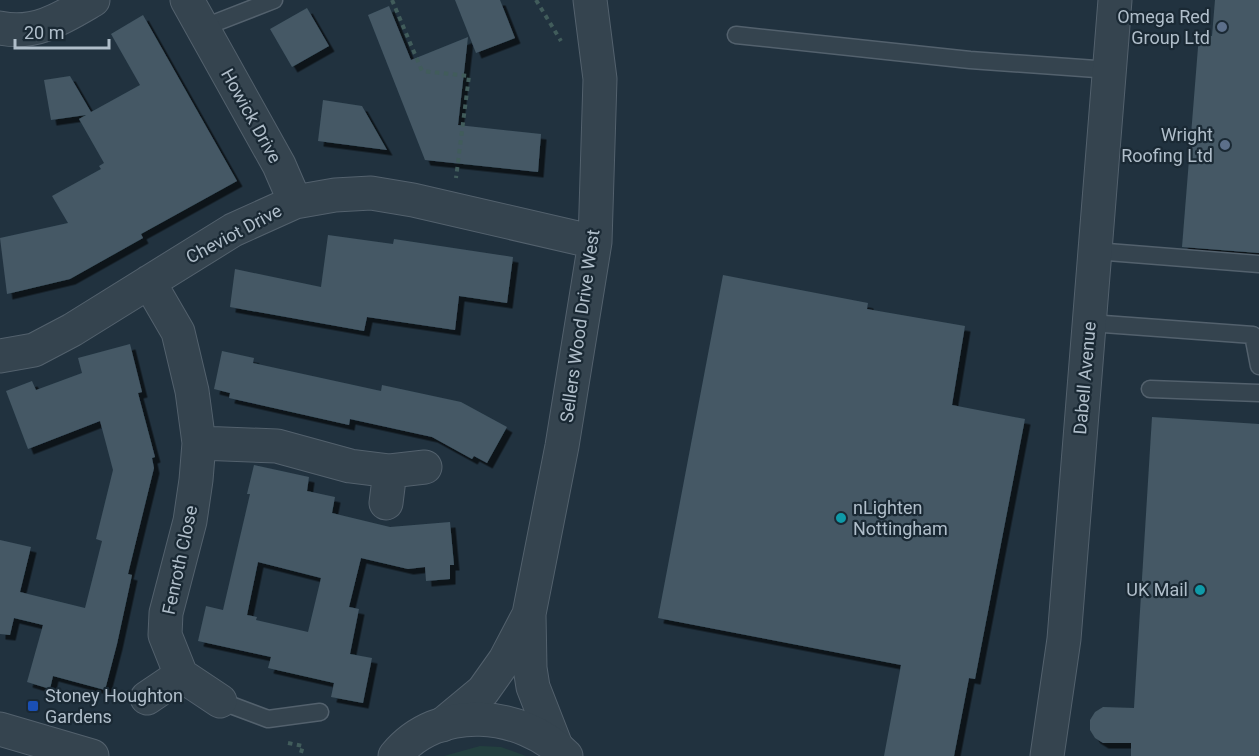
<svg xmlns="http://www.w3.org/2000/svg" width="1259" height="756" font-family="Roboto,sans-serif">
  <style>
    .green { fill: #23403f }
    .building { fill: #445865; fill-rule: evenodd; filter: url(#shadow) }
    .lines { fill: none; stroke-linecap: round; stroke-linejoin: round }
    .service-casing { stroke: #53616d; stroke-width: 19 }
    .minor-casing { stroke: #53616d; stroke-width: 35 }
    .tertiary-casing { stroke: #53616d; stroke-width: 35 }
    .path { stroke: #415c5b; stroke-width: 4; stroke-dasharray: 4.5 4.5; stroke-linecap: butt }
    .service { stroke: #35444f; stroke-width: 16 }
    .minor { stroke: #35444f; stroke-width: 33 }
    .tertiary { stroke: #35444f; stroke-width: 33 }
    .service-dot { fill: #5c6f8a; stroke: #1a2934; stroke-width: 2 }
    .culture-dot { fill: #0f9aa8; stroke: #1a2934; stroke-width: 2 }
    .transit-dot { fill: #1a4fb4; stroke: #1a2934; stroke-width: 2 }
    .labels { text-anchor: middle; stroke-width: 4.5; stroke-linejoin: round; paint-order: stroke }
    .poi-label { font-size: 18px; fill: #b0beca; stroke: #1a2934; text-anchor: end }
    .street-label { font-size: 18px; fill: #b0beca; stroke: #1a2934 }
  </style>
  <defs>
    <filter id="shadow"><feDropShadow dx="5.5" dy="5.5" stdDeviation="0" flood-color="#0009"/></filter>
  </defs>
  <rect width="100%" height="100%" fill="#21323f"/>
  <path class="green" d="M480,746L501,747L526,756H444Z"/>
  <path class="building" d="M455,0H500L515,38L476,53Z
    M1215,0H1259V253L1182,247L1199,35L1212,36Z
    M389,6L411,60L468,37L458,125L541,134L538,172L425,160L368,15Z
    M307,8L329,46L292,67L270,29Z
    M143,15L237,181L141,234L143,238L70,279L7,294L0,238L68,223L52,196L101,169L99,166L104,163L79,119L86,115L51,120L44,80L70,76L91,112L140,85L111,34Z
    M323,100L362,106L387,150L318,141Z
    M328,235L393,244L394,239L513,257L507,303L459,296L455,330L367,317L364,331L230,307L235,269L321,287Z
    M723,275L868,303L867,309L965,326L952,405L1025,419L975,679L969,678L954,756H884L901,665L658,618Z
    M130,344L142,392L138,393L155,457L152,458L154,468L128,574L132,575L117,644L105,690L53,676L50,689L27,682L43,625L14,618L10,635L0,634V540L31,547L20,592L85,608L102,541L96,539L113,470L100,421L28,449L6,391L32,381L36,390L82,373L78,358Z
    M222,351L254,358L253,363L381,391L382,385L461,402L507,427L487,463L474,456L472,459L432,437L350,419L349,425L229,398L230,393L214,389Z
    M1152,417L1259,424V756H1131V743H1103L1095,738L1090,730V720L1095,712L1103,707L1134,708Z
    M254,465L309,477L307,491L335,497L332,513L390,527L450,522L454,565H450V579L426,581L425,567L408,569L361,558L349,607L359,609L350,654L372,658L363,703L331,697L334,683L268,668L271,657L198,641L206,606L223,610L250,494H247ZM258,562L321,578L308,632L256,620L257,617L247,615Z"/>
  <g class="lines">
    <g class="service-casing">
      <path id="service" d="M202,28L274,0
        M736,35L970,60L1110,70
        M1095,251L1259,264
        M1090,323L1253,335L1259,366
        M1150,389L1259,393
        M220,701L268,719L320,712"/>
    </g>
    <g class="minor-casing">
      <path id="minor" d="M187,0L279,165L295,202
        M0,28C35,36 64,17 93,0
        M149,282L178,332L192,391L199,443L196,480L190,521L166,613L165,635L181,675L220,701
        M0,356L34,350L72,330L233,230L295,202L335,195L371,193L413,200L595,242
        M199,443L277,446L350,466L390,471L425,467
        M386,503L390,471
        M147,698L181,675
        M442,725L483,691L505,660L527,618
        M0,729L92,756
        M556,746L533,687L530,668L529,614L562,446L595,242L600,79L590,0
        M1047,756L1064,639L1115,0"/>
    </g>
    <g class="tertiary-casing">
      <path id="tertiary" d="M395,756C438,703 522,711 566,756"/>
    </g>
    <path class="path" d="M392,0L422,71L469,76L456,178
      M536,0L561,41
      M288,743L303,746L300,756"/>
    <use href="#service" class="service"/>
    <use href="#minor" class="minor"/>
    <use href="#tertiary" class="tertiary"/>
  </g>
  <g class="service-dot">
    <circle cx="1222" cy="27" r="6"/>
    <circle cx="1225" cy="145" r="6"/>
  </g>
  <g class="culture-dot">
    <circle cx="841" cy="518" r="6"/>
    <circle cx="1200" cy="590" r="6"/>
  </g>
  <rect class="transit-dot" x="27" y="700" width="12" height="12" rx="3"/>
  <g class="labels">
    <g class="poi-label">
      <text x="1210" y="23">Omega Red<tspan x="1210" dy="21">Group Ltd</tspan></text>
      <text x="1213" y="141">Wright<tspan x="1213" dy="21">Roofing Ltd</tspan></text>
      <text x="853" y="514" text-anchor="start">nLighten<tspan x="853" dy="21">Nottingham</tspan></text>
      <text x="1188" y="596">UK Mail</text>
      <text x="45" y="702" text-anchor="start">Stoney Houghton<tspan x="45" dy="21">Gardens</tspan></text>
    </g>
    <g class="street-label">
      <text transform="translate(251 116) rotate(61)" y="6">Howick Drive</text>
      <text transform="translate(234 234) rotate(-28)" y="6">Cheviot Drive</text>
      <text transform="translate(580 326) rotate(-82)" y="6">Sellers Wood Drive West</text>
      <text transform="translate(1085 378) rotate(-85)" y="6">Dabell Avenue</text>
      <text transform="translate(180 560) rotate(-78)" y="6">Fenroth Close</text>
    </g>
  </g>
  <path d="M15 39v9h94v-9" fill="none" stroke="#b0beca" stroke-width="3"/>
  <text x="24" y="39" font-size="18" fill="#b0beca" stroke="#1a2934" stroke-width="4.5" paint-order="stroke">20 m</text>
</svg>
